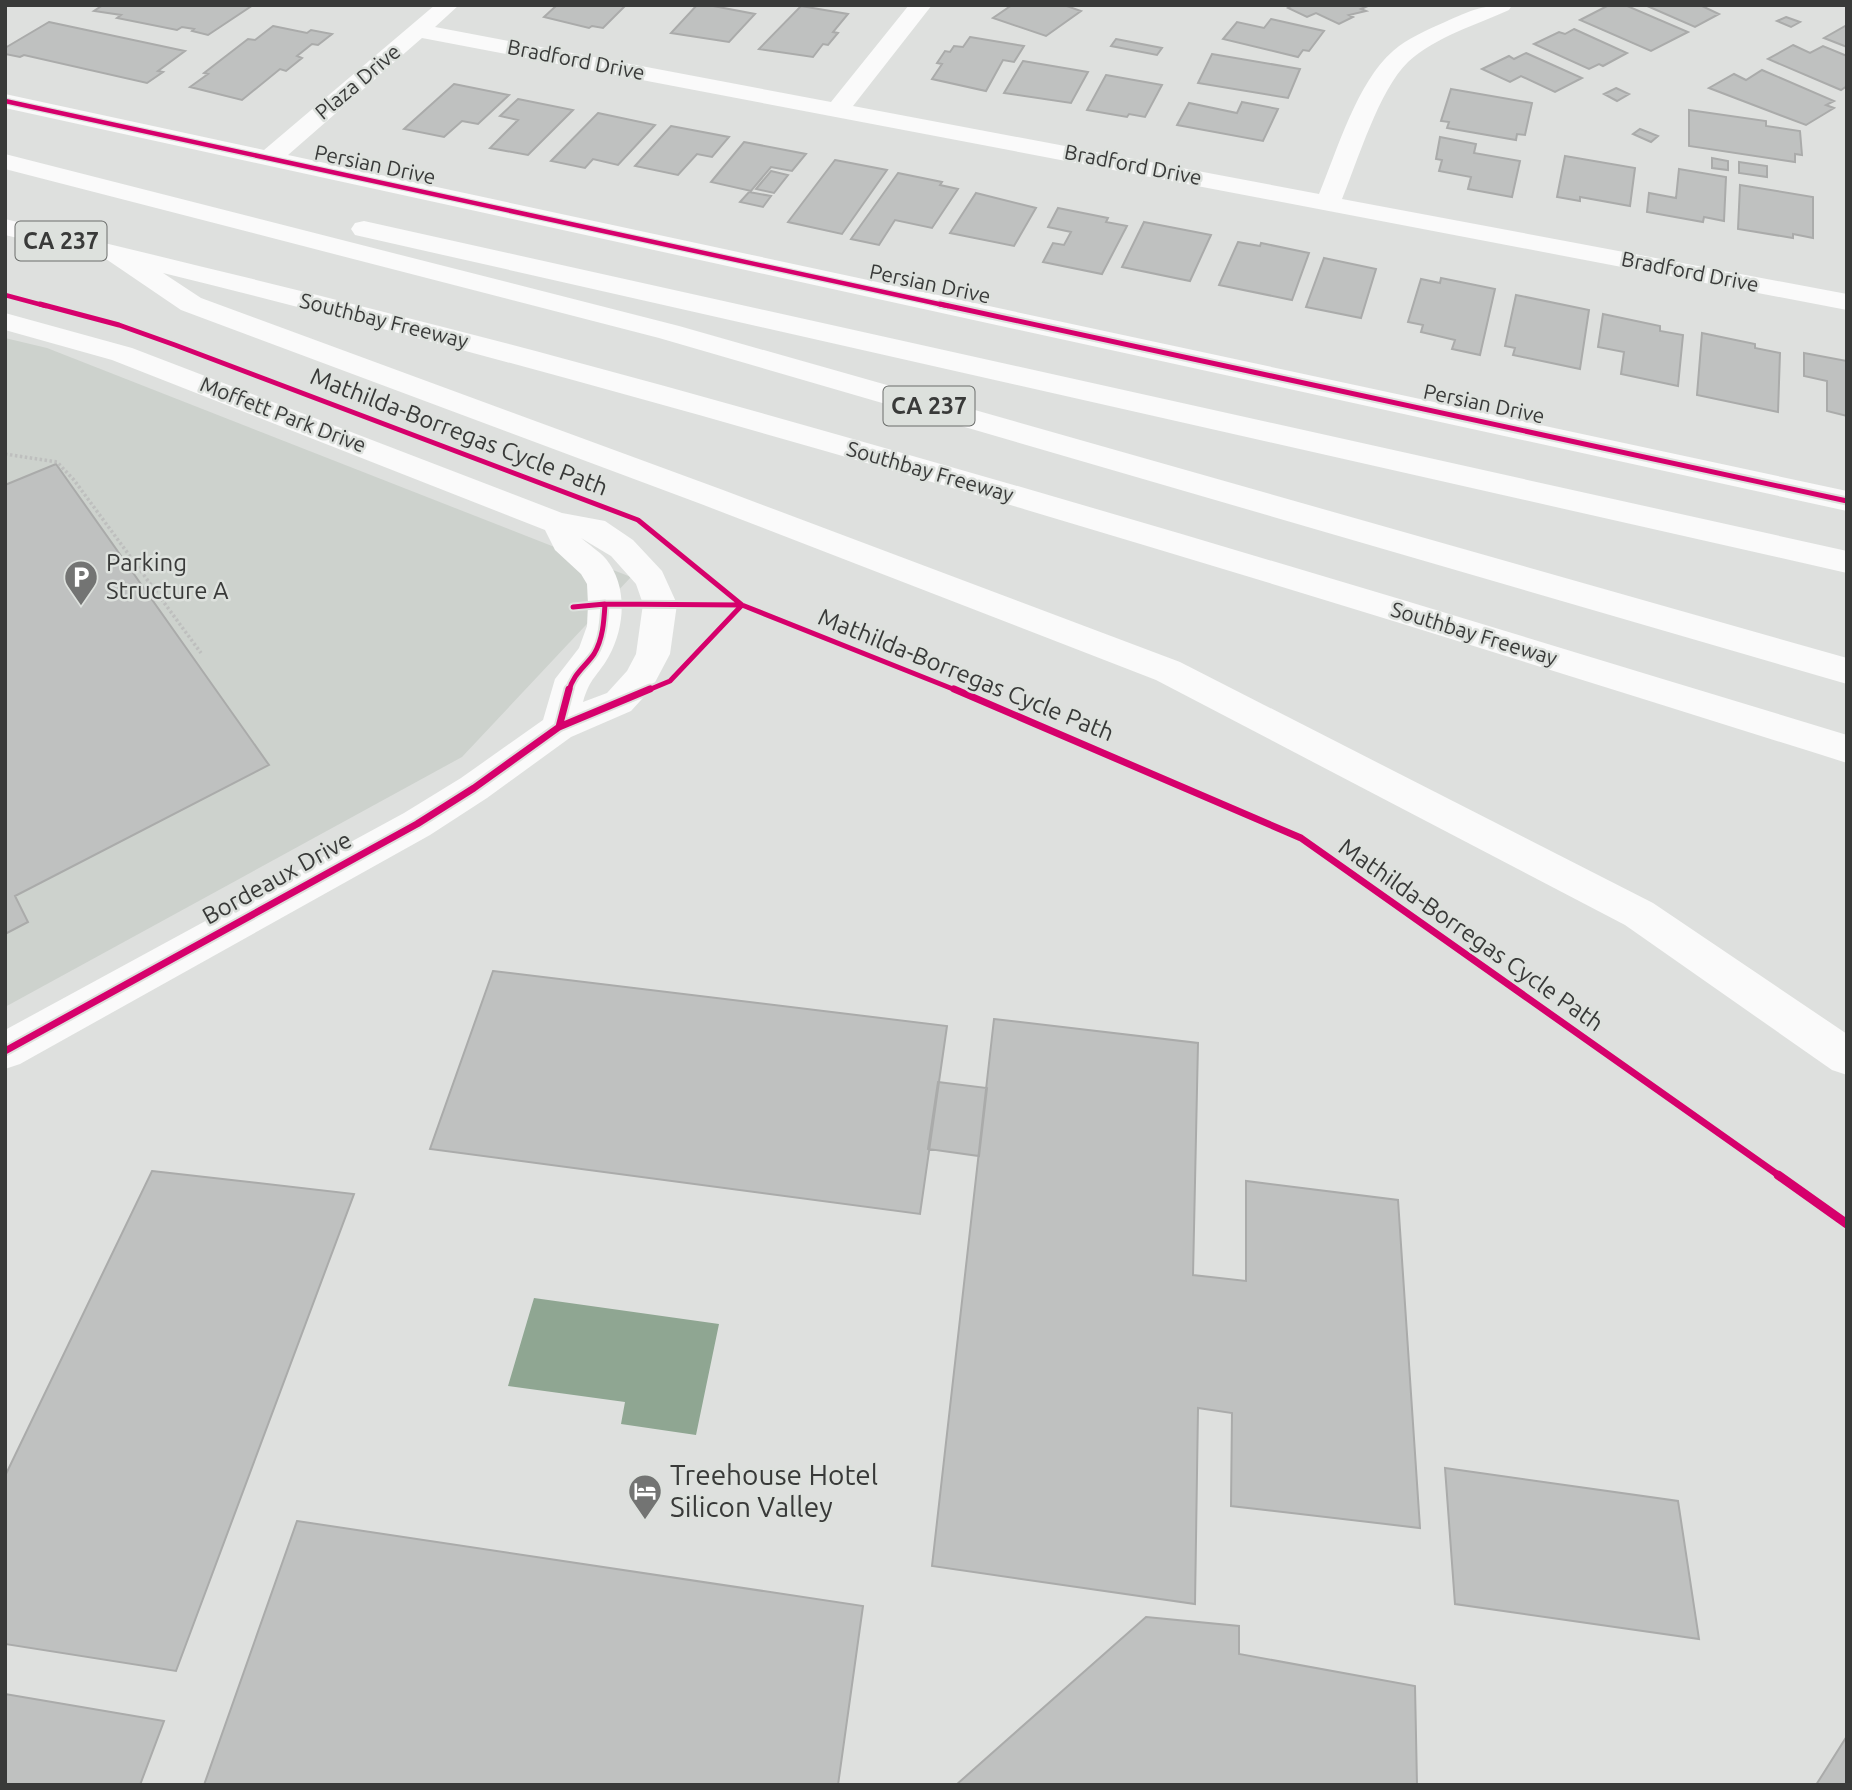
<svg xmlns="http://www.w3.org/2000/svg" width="1852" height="1790" font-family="Ubuntu,sans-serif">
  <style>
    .built { fill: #cdd2cd }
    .water { fill: #8fa692 }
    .building { fill: #bfc1c0; stroke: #aaabaa; stroke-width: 2 }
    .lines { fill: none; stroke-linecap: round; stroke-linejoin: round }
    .path { stroke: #bebfbe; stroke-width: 3.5; stroke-dasharray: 2.5 2.5; stroke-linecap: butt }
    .minor { fill: #fafafa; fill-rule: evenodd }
    .highway { fill: #fafafa; fill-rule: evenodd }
    .cycleway-far3-casing { stroke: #dde1dd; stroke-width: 7 }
    .cycleway-far2-casing { stroke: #dde1dd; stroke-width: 9 }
    .cycleway-far1-casing { stroke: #dde1dd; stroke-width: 11 }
    .cycleway-casing { stroke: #dde1dd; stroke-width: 13 }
    .cycleway-far3 { stroke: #d6006c; stroke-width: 4.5 }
    .cycleway-far2 { stroke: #d6006c; stroke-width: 5 }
    .cycleway-far1 { stroke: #d6006c; stroke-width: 7 }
    .cycleway { stroke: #d6006c; stroke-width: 9 }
    .labels { text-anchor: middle; stroke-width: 5; stroke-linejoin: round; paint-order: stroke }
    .far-street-label { font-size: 21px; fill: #393a39; stroke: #dde1dd }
    .shield { fill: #dde1dd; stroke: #6a6c6a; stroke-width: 2 }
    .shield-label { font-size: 23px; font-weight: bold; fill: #393a39 }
    .street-label { font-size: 24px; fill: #393a39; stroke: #dde1dd }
    .poi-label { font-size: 24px; fill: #393a39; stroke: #dde1dd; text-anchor: start }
    .near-poi-label { font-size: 28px; fill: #393a39; stroke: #dde1dd; text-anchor: start }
  </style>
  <rect width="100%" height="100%" fill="#dee0de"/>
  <path class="built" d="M5,338L47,348L631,577L462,757L5,1007Z"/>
  <path class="water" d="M534,1298L719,1324L696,1435L621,1424L625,1402L508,1386Z"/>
  <path class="building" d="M103,5H253L208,35L192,31L194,29L182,27L177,30L117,18L121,15L94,11Z
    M557,5H556H626L603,28L592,26L589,28L544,17Z
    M697,5H708L755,14L729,42L671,33Z
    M1012,5H1064L1081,11L1046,36L993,18Z
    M1293,5H1370L1361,9L1366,11L1349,15L1353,17L1339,24L1316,13L1307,17L1288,8Z
    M1609,5H1625L1688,32L1651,51L1580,20Z
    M1645,5H1700L1719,14L1695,27Z
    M801,6L848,14L833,32L838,33L828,45L823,44L813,57L759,49Z
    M1786,17L1800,22L1791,27L1777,21Z
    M1271,19L1324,31L1309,51L1303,50L1298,57L1223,39L1237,22L1264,28Z
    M49,22L185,51L158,71L163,72L147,83L24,55L20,57L5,54V48Z
    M1847,25V47L1824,38Z
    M273,26L307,33L311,30L332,34L318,45L312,44L297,56L302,58L286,71L280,69L242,100L190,87L208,74L204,73L248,39L255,40Z
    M1574,29L1627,53L1603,66L1599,64L1589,69L1534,44L1559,32L1565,34Z
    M970,37L1024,46L1014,62L1003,60L986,91L932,79L942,64L937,63L945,51L950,52L954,46L963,47Z
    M1116,39L1162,48L1157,55L1111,46Z
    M1793,45L1810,53L1823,46L1847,56V86L1841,90L1768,59Z
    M1526,53L1582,78L1555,92L1521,76L1510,82L1482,69L1509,56L1514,59Z
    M1212,54L1300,69L1288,98L1198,83Z
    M1023,61L1088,72L1071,103L1004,93Z
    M1762,70L1834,101L1826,105L1834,108L1806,125L1709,88L1734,74L1746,80Z
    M1106,75L1162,85L1145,117L1129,114L1127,117L1087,110Z
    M454,84L509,95L478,124L462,121L444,137L404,129Z
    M1616,88L1629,94L1617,101L1604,94Z
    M1451,89L1532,103L1525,135L1517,134L1516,140L1447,128L1449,122L1441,121Z
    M518,99L573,110L528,155L490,148L518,120L500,116Z
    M1242,102L1278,109L1263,141L1177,125L1189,103L1237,113Z
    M1689,110L1766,121V126L1800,131L1802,155L1795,154V162L1689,146Z
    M598,113L655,125L618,165L593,159L585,168L551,161Z
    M671,126L729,137L712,157L697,154L678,175L635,166Z
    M1640,129L1658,136L1651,142L1633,134Z
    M1440,137L1476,144L1474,153L1520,161L1512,197L1468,189L1471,177L1439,171L1442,160L1436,159Z
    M744,142L806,154L792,171L771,167L751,191L711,182Z
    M1565,156L1635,168L1630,206L1580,197V201L1557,197Z
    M1712,158L1728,161V170L1712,168Z
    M835,160L887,170L842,234L788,222Z
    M1739,162L1767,166V177L1739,173Z
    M1679,169L1726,177L1724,221L1704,217L1703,222L1647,212L1649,193L1676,198Z
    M771,171L788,175L774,193L756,189Z
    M898,173L942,182L940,185L958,189L932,228L895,220L879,245L851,239Z
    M1740,185L1813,197V238L1793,234V238L1738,229Z
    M749,192L771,196L763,207L740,202Z
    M976,193L1036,208L1014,246L950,233Z
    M1058,208L1108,218L1106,222L1127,226L1102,274L1043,262L1053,243L1064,245L1071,232L1048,227Z
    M1144,222L1211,235L1190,281L1122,267Z
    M1238,242L1260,246L1261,243L1309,253L1292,300L1219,285Z
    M1324,258L1376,269L1361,318L1306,307Z
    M1441,278L1495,289L1480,355L1452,349L1455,340L1421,332L1423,325L1408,322L1421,279L1440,283Z
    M1516,295L1589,310L1580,369L1513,355L1515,348L1505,346Z
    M1603,314L1660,326V331L1683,335L1678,386L1621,374L1624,352L1598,347Z
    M1702,333L1755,344V348L1780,353L1778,412L1697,395Z
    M1804,353L1847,361V416L1827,411V381L1804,376Z
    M56,464L269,765L15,896L28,922L5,934V485Z
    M493,971L947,1026L920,1214L430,1149Z
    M994,1019L1198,1043L1193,1275L1246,1281V1181L1398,1200L1420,1528L1231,1506L1232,1413L1198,1408L1195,1604L932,1566Z
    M938,1082L987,1088L979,1156L928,1149Z
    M152,1171L354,1194L176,1671L5,1644V1476Z
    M1445,1468L1678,1501L1699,1639L1455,1604Z
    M297,1521L863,1606L838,1785H204Z
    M1146,1617L1239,1626V1654L1415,1686L1417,1785H956Z
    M5,1694L164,1721L140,1785H5Z
    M1847,1736V1785H1816Z"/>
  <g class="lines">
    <path class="path" d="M5,454L57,462L74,480L201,653"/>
    <path class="minor" d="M435,5H459L435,27L831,102L909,5H932L853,106L1319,194C1337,151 1357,82 1393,51C1408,38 1427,30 1445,22C1472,10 1482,5 1512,5L1509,10C1476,25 1435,37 1408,62C1379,90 1358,160 1342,199L1847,294V310L422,38L288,155L1847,491V511L5,108V94L264,150Z
      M5,313L132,348L562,513L605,521L633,540L662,571L677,604L670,654L652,688L631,711L571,737L487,798L430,835L20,1064L5,1069V1030L404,813L461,778L543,720L555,679L579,648L587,626L588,604L587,584L581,574L555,550L545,530L112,360L5,330ZM581,538L611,556L636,584L643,604L636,654L627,671L607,693L583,702C590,677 598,676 609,656C625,627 628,586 606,559C599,551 589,545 581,538Z"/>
    <path class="highway" d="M5,154L679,326L1847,658V684L659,338L5,169Z
      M5,219C192,264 379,309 565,359C995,475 1421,605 1847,735V763C1289,587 730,413 163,273L201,298L723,490L1180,662L1653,903L1847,1034V1075L1832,1070L1625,925L1156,680L701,504L181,310L106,259L5,235Z
      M364,221L1847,551V573L355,235L351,229L355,223Z"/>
    <g class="cycleway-far3-casing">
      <path id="cycleway-far3" d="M5,101L948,306
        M5,295L46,306"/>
    </g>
    <g class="cycleway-far2-casing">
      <path id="cycleway-far2" d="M40,304L119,325L175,345L638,520L742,605L958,691
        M940,304L1847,501
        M573,607L605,604L742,605
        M569,691C573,674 585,667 594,654C603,639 604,621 605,604
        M646,691L670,681L742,605"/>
    </g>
    <g class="cycleway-far1-casing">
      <path id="cycleway-far1" d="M954,689L1301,838L1781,1177
        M559,727L569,689
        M5,1051L417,824L474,788L559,727L650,689"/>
    </g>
    <g class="cycleway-casing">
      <path id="cycleway" d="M1778,1175L1847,1224"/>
    </g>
    <use href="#cycleway-far3" class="cycleway-far3"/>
    <use href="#cycleway-far2" class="cycleway-far2"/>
    <use href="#cycleway-far1" class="cycleway-far1"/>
    <use href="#cycleway" class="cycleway"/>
  </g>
  <defs>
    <g id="parking-pin" transform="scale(1.75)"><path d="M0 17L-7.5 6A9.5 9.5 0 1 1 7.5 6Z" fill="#737473" stroke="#dde1dd"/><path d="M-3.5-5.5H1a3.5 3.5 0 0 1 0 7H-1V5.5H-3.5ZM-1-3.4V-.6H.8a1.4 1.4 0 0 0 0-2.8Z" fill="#fff"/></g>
    <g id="hotel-pin" transform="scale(1.75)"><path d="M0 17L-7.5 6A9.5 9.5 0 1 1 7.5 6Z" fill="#737473" stroke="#dde1dd"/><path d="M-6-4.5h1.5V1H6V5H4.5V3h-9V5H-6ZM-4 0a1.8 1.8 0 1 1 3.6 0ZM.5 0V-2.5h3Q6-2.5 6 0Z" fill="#fff"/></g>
  </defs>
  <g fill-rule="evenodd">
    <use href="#parking-pin" x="81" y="577"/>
    <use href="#hotel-pin" x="645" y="1491"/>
  </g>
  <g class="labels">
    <g class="far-street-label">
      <text transform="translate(576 60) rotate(11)" y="7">Bradford Drive</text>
      <text transform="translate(358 82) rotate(-40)" y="7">Plaza Drive</text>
      <text transform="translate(375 165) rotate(12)" y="7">Persian Drive</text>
      <text transform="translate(1133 165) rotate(11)" y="7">Bradford Drive</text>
      <text transform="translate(1690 272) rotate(11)" y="7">Bradford Drive</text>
      <text transform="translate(930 284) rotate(12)" y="7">Persian Drive</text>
      <text transform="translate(384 321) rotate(14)" y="7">Southbay Freeway</text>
      <text transform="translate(1484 404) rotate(12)" y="7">Persian Drive</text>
      <text transform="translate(283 415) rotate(21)" y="7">Moffett Park Drive</text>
      <text transform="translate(930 472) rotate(16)" y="7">Southbay Freeway</text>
      <text transform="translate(1474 634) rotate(17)" y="7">Southbay Freeway</text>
    </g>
    <g class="shield">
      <rect x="15.5" y="221.5" width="91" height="39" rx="5"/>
      <rect x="883.5" y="386.5" width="91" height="39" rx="5"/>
    </g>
    <g class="shield-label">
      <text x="61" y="249">CA 237</text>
      <text x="929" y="414">CA 237</text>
    </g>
    <g class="street-label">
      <text transform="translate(459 432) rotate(21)" y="8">Mathilda-Borregas Cycle Path</text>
      <text transform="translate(966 675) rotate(22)" y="8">Mathilda-Borregas Cycle Path</text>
      <text transform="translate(277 878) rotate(-29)" y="8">Bordeaux Drive</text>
      <text transform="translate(1471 935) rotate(35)" y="8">Mathilda-Borregas Cycle Path</text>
    </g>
    <g class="poi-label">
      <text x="106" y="571">Parking<tspan x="106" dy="28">Structure A</tspan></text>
    </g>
    <g class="near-poi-label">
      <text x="670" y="1485">Treehouse Hotel<tspan x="670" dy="32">Silicon Valley</tspan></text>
    </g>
  </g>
  <rect width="1852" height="1790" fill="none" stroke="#393a39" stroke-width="14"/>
</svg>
